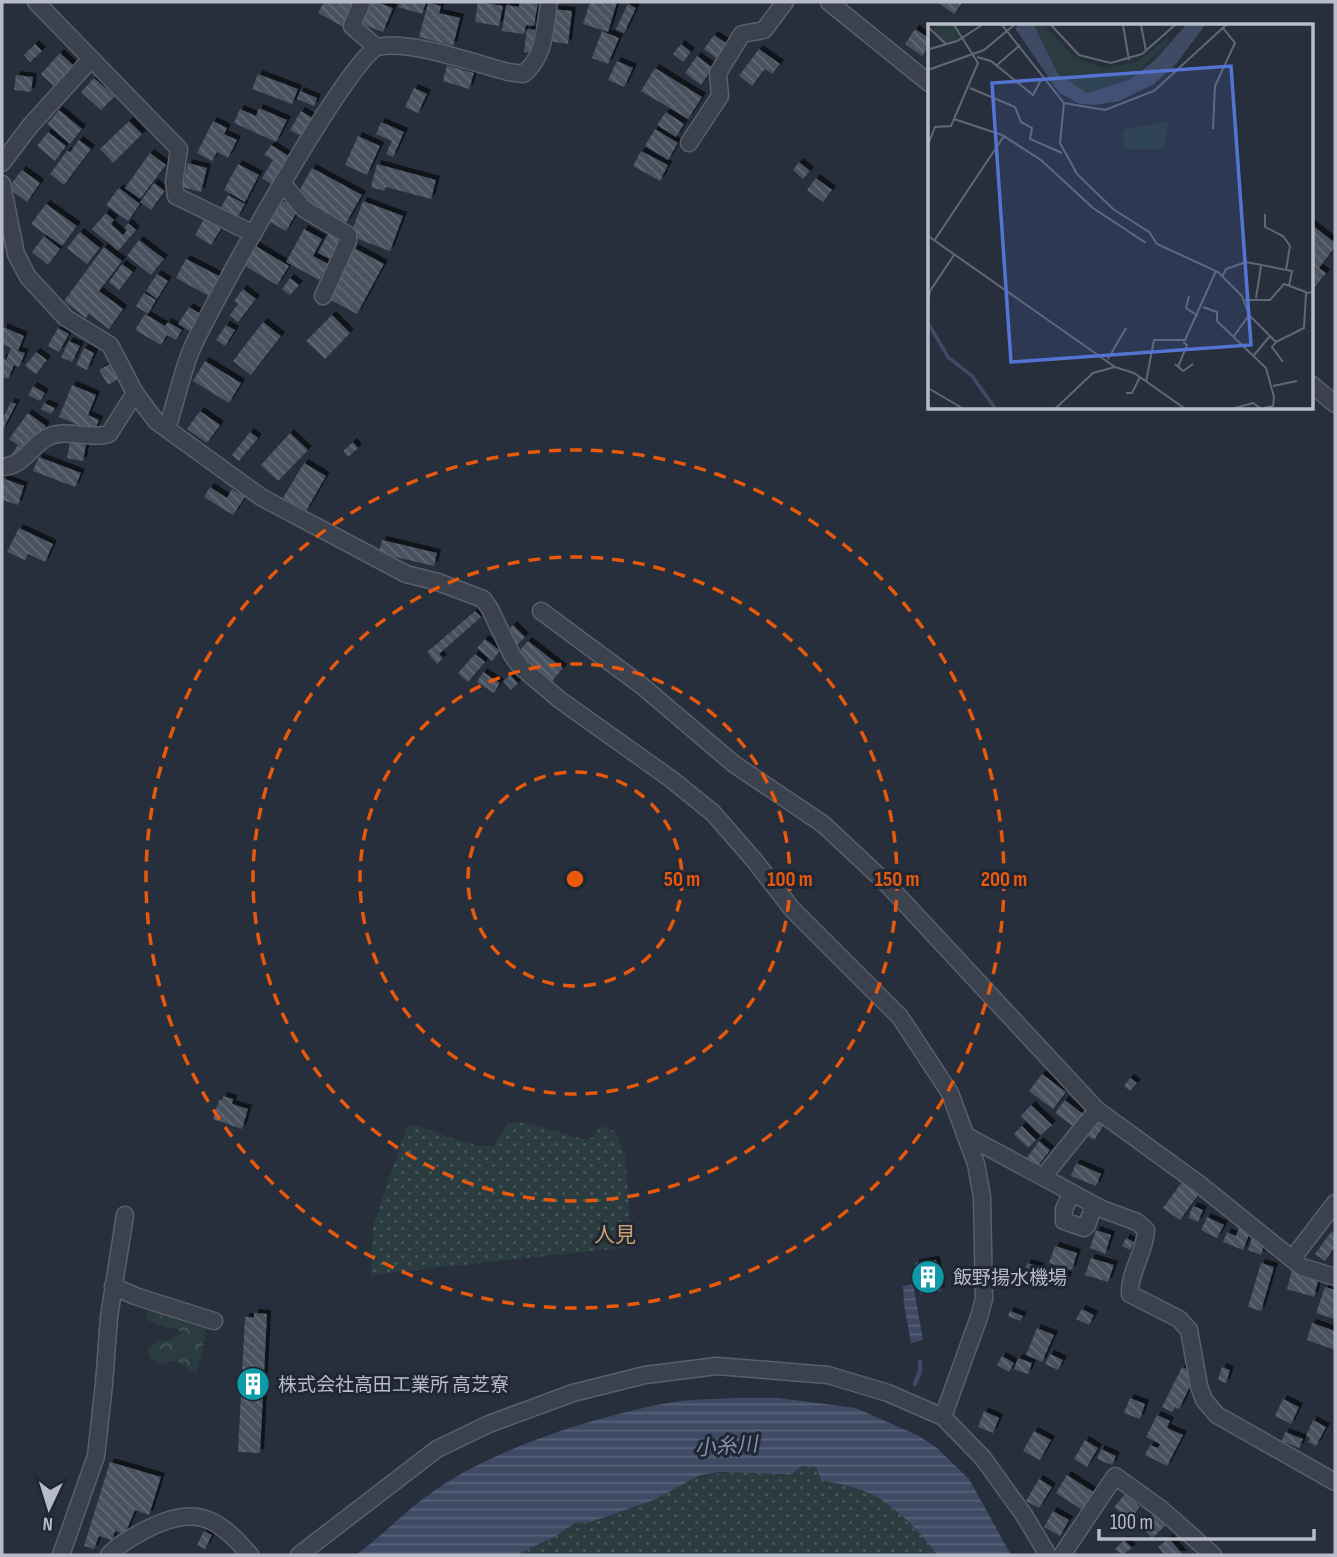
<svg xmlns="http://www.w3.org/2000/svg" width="1337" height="1557" font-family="'Sofia Sans Condensed','Noto Sans JP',sans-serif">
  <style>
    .grass { fill: url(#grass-dots) }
    .forest { fill: url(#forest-crowns) }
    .water { fill: url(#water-rules) }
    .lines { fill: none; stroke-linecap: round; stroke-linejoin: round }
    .stream { stroke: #3f4b64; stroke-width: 4.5 }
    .building { fill: url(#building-back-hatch); filter: url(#shadow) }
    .minor-casing { stroke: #595f6b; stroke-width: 19 }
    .minor { stroke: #3b414d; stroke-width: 16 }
    .ring { fill: none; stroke: #e8590c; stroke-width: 3.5; stroke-dasharray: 12 9 }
    .labels { text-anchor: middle; stroke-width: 6; stroke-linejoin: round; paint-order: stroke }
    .poi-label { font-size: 19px; fill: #b7bcc8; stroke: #202633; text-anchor: start }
    .neighbourhood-label { font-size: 21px; fill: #cb9f6f; stroke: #202633 }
    .water-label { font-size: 21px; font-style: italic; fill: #8290ad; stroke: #202633 }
    .inset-river { fill: none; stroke: #3f4b64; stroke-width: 3.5 }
    .inset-road { fill: none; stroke: #616775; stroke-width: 2 }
    .view { fill: #5374d2; fill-opacity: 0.15; stroke: #5374d2; stroke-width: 3.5 }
    .inset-edge { fill: none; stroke: #b7bcc8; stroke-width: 3.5 }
    .centre { fill: #e8590c; stroke: #202633; stroke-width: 3.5 }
    .ring-label { font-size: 21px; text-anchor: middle; font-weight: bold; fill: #e8590c; stroke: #202633; stroke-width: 6; stroke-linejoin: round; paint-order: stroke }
  </style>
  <defs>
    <pattern id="grass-dots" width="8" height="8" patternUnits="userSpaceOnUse" patternTransform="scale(1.75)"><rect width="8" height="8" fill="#2a3c3f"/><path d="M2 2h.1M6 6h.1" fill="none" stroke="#475659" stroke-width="1.8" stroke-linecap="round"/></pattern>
    <pattern id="forest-crowns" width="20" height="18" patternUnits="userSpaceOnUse" patternTransform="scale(1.75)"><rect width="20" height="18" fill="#2a3c3f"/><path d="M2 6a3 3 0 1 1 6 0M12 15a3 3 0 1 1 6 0" fill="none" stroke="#475659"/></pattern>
    <pattern id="water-rules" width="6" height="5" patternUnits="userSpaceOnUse" patternTransform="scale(1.75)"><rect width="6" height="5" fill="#3f4b64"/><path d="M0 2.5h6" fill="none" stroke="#586379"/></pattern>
    <pattern id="building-back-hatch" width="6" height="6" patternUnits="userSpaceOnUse" patternTransform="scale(1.75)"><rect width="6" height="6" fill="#495261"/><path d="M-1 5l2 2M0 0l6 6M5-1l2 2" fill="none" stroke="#616976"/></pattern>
    <filter id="shadow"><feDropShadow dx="4" dy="-4" stdDeviation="0" flood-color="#0009"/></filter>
  </defs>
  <rect width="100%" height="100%" fill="#272f3d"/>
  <path class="grass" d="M512,1122L528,1123L586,1140L593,1137L601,1126L616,1132L625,1155L632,1242L629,1247L379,1274L371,1277L373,1226L407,1126L414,1125L460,1141L479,1146H493L507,1125Z
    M802,1466L816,1467L821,1480C835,1483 850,1486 864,1491C893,1501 918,1531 937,1555H516L554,1537L575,1523L591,1522L656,1499L700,1475Z"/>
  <path class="forest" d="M147,1310L202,1323L206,1330C202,1343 202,1363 196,1373C183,1368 179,1355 164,1364L149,1358L148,1348L161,1340H171L182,1332L173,1327L167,1328L147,1320Z"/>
  <path class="water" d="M913,1284L923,1340L911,1343L904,1304L903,1286Z
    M737,1398H778L856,1408L919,1436L937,1448L969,1479L1011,1555H937C920,1532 892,1501 864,1491C850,1486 835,1483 821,1480L816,1467L802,1466L791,1474L720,1472L700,1475L656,1499L591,1522L575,1523L554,1537L516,1555H356C383,1535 406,1510 434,1491C494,1448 600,1415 673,1402C694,1399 716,1399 737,1398Z"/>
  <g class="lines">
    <path class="stream" d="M915,1384L920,1371V1362"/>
  </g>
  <path class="building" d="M324,2H349L353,4L342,26L318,13Z
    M367,2H376L393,8L383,32L359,23Z
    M400,2H426L422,14L398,7Z
    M478,2L503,6L499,26L475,22Z
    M520,2H538L534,26L526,25L524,34L502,31L506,5L519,7Z
    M590,2H617L608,32L583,24Z
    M937,2H963L954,14Z
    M428,3L441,6L439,13L460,18L453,46L419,37Z
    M628,4L636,8L624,33L616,29Z
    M552,9L572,11L568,44L548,41Z
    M527,29L535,30L532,53L524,52Z
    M915,29L929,38V46L922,56L905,44Z
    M602,31L619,38L608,64L592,58Z
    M714,35L729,45L719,60L704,49Z
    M35,44L42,51L30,62L24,55Z
    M681,44L691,52L683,62L673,54Z
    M759,49L780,64L772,74L765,69L752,86L739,76Z
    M60,53L75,67L56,88L41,74Z
    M697,56L713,68L701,85L685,73Z
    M617,61L633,68L624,87L608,80Z
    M447,65L474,73L469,89L443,81Z
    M655,68L702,97L688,119L641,91Z
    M258,74L298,89L292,104L252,89Z
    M16,75L33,77L31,92L14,90Z
    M94,78L115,96L101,110L81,92Z
    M414,88L427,94L418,113L405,107Z
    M300,91L317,98L314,106L297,99Z
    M259,108L287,120L276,142L234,123L240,109L256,116Z
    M59,110L82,129L70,144L47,124Z
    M301,111L316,120L305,138L290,130Z
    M666,112L684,124L676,137L657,125Z
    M129,121L142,134L113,163L100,149Z
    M213,121L227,128L224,134L237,140L228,158L217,152L212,161L197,153Z
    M381,122L404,132L393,157L386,154L392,141L376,134Z
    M655,129L678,143L668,160L645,146Z
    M48,132L66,146L55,161L37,146Z
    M358,136L380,146L367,175L345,165Z
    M79,140L91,149L64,185L50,174L67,151L70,152Z
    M271,145L292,158L275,186L262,178L273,160L264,155Z
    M641,151L668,165L660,181L633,166Z
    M150,153L166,165L140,199L125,188Z
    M799,162L810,171L803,179L793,170Z
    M188,163L207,168L201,192L182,187Z
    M238,164L259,175L245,202L224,190Z
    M377,164L436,180L431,199L386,187L384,191L371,187Z
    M312,168L362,195L346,223L296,196Z
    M22,170L40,183L27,202L8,188Z
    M816,178L832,190L823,202L807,190Z
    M154,183L165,191L151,210L140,202Z
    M119,188L140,204L128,221L106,205Z
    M228,195L245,204L237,218L220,209Z
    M283,201L298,210L286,231L270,222Z
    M363,201L403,216L390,251L350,236Z
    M46,204L77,226L62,246L31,224Z
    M106,213L114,220L111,224L123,235L127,230L124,228L128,223L136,230L118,251L92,229Z
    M204,219L221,229L211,245L195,235Z
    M1311,224L1335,243V247L1319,268L1326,273L1311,292Z
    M304,229L322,239L313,256L328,264L319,280L286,262Z
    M80,232L100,248L87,264L67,248Z
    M329,232L345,240L334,261L318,253Z
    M44,236L60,249L48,265L32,252Z
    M139,240L164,259L151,275L127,256Z
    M254,245L289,266L277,285L242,264Z
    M104,247L122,261L99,291L123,309L109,329L89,314L86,318L64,301Z
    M354,248L384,264L357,314L327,298Z
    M186,259L219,276L209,296L176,278Z
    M122,264L133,272L119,290L109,282Z
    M157,274L168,281L157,299L146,291Z
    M290,278L299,285L290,295L282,289Z
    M243,289L256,299L238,322L230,315L238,304L234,301Z
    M144,293L156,300L148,314L136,306Z
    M189,307L202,315L191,332L178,324Z
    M145,314L165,326L168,322L182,330L176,340L167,335L161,345L135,330Z
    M332,315L350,333L325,359L306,341Z
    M263,322L281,336L251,375L233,361Z
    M226,325L235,330L225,346L216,340Z
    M3,327L24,336L18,351L25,353L19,367L14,365L8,379L2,377V358L6,360L11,348L2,344Z
    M58,328L69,334L59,352L48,346Z
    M69,341L80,346L72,362L61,357Z
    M84,348L94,353L87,370L76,365Z
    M36,352L47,360L36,374L25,366Z
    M205,361L241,383L229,403L193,381Z
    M109,364L118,379L108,385L99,370Z
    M72,385L96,395L88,415L99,420L93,435L83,427L59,417Z
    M33,386L45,393L40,401L28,395Z
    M11,402L16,404L2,431V420Z
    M44,403L55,408L51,414L41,409Z
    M200,411L220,425L207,443L187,429Z
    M28,413L46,426L21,461L12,454L18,445L9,439Z
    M250,432L258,438L239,461L232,455Z
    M290,433L308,450L278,481L261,465Z
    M70,442L86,445L83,461L67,458Z
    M353,442L358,448L348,457L343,451Z
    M39,457L81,473L75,487L33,471Z
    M304,463L326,476L306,511L283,498Z
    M2,478L24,486L18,505L2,500Z
    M210,487L227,498L232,489L245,497L233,515L204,497Z
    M19,528L53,544L45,562L28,554L25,560L7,552Z
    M382,540L437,553L434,566L379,553Z
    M475,611L481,617L439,654L443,658L437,664L427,652Z
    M513,625L525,637L515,647L503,635Z
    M485,639L500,651L492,661L477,648Z
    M528,641L563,668L550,684L515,656Z
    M475,654L485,662L468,682L458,673Z
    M483,672L500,683L494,693L477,682Z
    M510,675L518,683L511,690L503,681Z
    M1042,1074L1066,1092L1053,1109L1029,1091Z
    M1130,1078L1137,1083L1130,1091L1124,1086Z
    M223,1096L233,1099L232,1104L248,1109L242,1129L213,1119L219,1100H222Z
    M1065,1100L1084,1115L1074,1127L1055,1113Z
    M1031,1105L1052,1125L1041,1135L1021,1116Z
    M1097,1117L1106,1123L1094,1140L1085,1134Z
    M1022,1126L1036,1140L1028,1148L1014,1134Z
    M1039,1141L1050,1150L1035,1170L1024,1162Z
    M1076,1163L1101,1174L1096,1186L1071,1176Z
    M1182,1182L1199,1194L1180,1220L1163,1208Z
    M1193,1206L1203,1210L1198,1222L1188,1218Z
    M1207,1217L1224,1225L1217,1238L1201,1230Z
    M1239,1227L1250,1232L1243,1250L1223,1242L1227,1232L1236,1236Z
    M1096,1230L1111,1235L1105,1254L1090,1248Z
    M1332,1231L1335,1234V1247L1325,1261L1315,1254Z
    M1126,1238L1134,1242L1130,1250L1122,1246Z
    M1252,1238L1265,1242L1261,1255L1248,1250Z
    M1055,1246L1077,1253L1072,1270L1049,1263Z
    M1091,1258L1114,1265L1108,1282L1085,1275Z
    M936,1260L941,1291L920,1294L915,1263Z
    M1027,1263L1040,1267L1038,1273L1026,1268Z
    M1261,1263L1274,1267L1261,1311L1248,1307Z
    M1052,1270L1068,1276L1066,1281L1050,1276Z
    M1292,1270L1319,1277L1314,1297L1287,1289Z
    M1325,1287L1335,1290V1319L1316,1313Z
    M1082,1309L1094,1315L1089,1325L1076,1319Z
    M1010,1311L1023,1316L1020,1321L1008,1316Z
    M254,1313L267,1314L260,1453L238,1452L245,1317H254Z
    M1312,1323L1335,1331V1350L1307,1340Z
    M1037,1328L1054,1335L1042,1362L1026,1355Z
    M1050,1354L1063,1360L1058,1370L1045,1364Z
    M1002,1356L1014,1363L1009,1372L997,1365Z
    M1018,1358L1032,1363L1028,1374L1014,1369Z
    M1182,1367L1196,1374L1179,1409L1175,1407L1172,1412L1162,1407Z
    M1222,1367L1230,1370L1226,1383L1218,1380Z
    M1130,1398L1145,1404L1140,1419L1124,1413Z
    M1283,1399L1299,1407L1291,1424L1275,1416Z
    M984,1411L999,1418L993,1433L978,1427Z
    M1157,1415L1170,1421L1167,1428L1183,1435L1167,1466L1145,1455L1150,1445L1158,1448L1160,1444L1146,1437Z
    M1313,1420L1326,1427L1316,1446L1308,1442L1310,1438L1306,1436Z
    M1034,1431L1051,1440L1040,1460L1023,1451Z
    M1285,1432L1303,1439L1299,1448L1282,1441Z
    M1085,1440L1098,1448L1087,1467L1074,1459Z
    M1101,1449L1116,1456L1112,1465L1097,1459Z
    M110,1462L161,1477L149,1515L135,1510L125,1534L115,1531L112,1540L99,1536L94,1549L84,1546Z
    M1067,1475L1095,1493L1084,1511L1056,1493Z
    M1039,1479L1052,1487L1039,1508L1026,1501Z
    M1125,1494L1140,1507L1130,1520L1114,1507Z
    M1053,1511L1069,1520L1060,1536L1044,1527Z
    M1155,1512L1166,1525L1152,1538L1140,1526Z
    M204,1531L212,1535L205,1549L197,1545Z
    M1169,1538L1183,1555H1165L1158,1547Z
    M1124,1540L1132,1548L1122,1555L1115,1549Z"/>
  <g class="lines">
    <g class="minor-casing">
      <path id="minor" d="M36,2L179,149L174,183L176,196L252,233
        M362,2L352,26L376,47
        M829,2L929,83
        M689,143L720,96L718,73L742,34L764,30L785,2
        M2,163L30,126L91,59
        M2,184L16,254L28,277L66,318L110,345L135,393L156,421L261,497L289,512L406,574L438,582L483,599L490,609L512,655L521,667L560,700L671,779L713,813L754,860L792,909L900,1017L950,1093L976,1164L982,1197L984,1299L979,1317L943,1417
        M283,184L304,209L348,235V241L323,296
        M1311,384L1335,404
        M167,429C175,404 181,377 190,353C206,313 351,53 378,47C408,39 477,64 508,72L523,74C545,58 545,27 549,2
        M2,467C24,466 30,446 48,437C65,428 90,440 109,434L135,393
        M541,611L641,685L734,764L823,824L886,883L1097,1110L1199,1184L1302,1267L1335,1277
        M965,1135L1102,1209L1137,1222L1146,1230C1145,1253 1129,1272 1130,1294L1179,1319L1189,1330L1199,1386L1204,1400L1217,1415L1335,1482
        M1043,1177L1097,1110
        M1072,1193L1064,1209V1221L1084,1228L1087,1225L1094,1205
        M1292,1259L1335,1203
        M113,1286L135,1296L214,1321
        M61,1555L96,1456L104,1384L109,1317L125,1215
        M109,1555C118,1544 133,1537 145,1530C194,1505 216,1515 250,1555
        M299,1555L437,1449L489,1424L573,1393L645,1375L717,1366L828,1375L888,1393L943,1417L983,1458L1024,1515L1048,1555
        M1062,1555L1115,1476L1161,1509L1213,1555"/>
    </g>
    <use href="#minor" class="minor"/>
  </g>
  <g class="ring">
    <circle cx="575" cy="879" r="107"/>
    <circle cx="575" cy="879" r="215"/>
    <circle cx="575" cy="879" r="322"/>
    <circle cx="575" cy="879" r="429"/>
  </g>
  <defs>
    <g id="building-disc" transform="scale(1.75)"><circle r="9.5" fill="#0f9aa8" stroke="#202633"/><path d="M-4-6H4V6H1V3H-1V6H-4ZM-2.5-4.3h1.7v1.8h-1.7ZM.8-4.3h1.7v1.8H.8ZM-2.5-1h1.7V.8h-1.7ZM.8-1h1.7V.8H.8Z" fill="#fff"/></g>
  </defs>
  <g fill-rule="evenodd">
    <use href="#building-disc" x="928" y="1277"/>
    <use href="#building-disc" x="253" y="1384"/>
  </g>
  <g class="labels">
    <g class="poi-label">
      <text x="953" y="1284">飯野揚水機場</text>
      <text x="278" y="1391">株式会社高田工業所 高芝寮</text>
    </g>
    <g class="neighbourhood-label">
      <text x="615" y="1242">人見</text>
    </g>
    <g class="water-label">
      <text transform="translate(726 1446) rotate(-4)" y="7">小糸川</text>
    </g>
  </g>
  <g transform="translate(928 24)">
    <rect width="385" height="385" fill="#272f3d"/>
    <path d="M106,1H116L146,33L175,44L209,38L239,14L242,18L201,56L158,69L130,50ZM240,97L236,125H197L195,106Z" fill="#2a3c3f"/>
    <path d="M8,1H24L33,13L19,20L5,6Z" fill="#2a3c3f"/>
    <path d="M91,1H106L130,50L159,69L201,56L227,36L258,1H277L248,40L226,60L191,77L166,81L152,80L131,69L87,4Z" fill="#3f4b64"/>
    <path class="inset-river" d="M0,299L20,333L44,352L67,384"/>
    <path class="inset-road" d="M74,1L136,79L177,86L226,67L298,1M123,1L151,31L183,39L214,30L247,1M195,1L201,36M213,1L218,27M0,3L18,20M2,25L29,17L54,1M49,33L63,37L105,71L114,54M69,41L92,21M0,46L56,26L86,1M42,64L87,83L93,98L104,104L102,115L134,129M136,79L132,119L149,150L185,185L221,208L229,220L290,248L314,272L321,291L348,318L376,304L378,269L385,268M26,95L74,111L113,136L165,184L218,219M285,105L287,62L307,19L295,4M0,121L7,103L23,102L50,39L26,1M337,190V203L355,212L362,222L358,246M0,212L187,343M6,217L76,112M294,253L298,245L318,238L364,247L361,262M261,272L258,284L270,292M328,274L333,242M317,276H342L356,260L378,268M0,279L2,267L26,231M275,283L289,288V297L338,344L346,373L345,382L336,384M306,312L321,291M348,318L344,323L355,338M326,331L342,312M180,335L198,304M247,340L255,347L265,340M250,343L259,321L255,318M218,358L226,316H257L288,247M345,362L369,357M0,364L34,384M198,369H204L212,353M128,384L165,349L187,343L206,349L256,384M307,384L325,379L332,384"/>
    <path class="view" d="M303,42L323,321L83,338L64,59Z"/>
    <rect width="385" height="385" class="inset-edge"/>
  </g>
  <circle cx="575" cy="879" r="10" class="centre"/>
  <g class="ring-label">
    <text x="682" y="886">50 m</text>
    <text x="790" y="886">100 m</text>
    <text x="897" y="886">150 m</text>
    <text x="1004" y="886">200 m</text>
  </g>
  <rect width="1337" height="1557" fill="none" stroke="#b7bcc8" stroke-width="7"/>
  <g transform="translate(49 1508) rotate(184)" stroke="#202633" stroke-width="5" paint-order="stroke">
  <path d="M0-5L12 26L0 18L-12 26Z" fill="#b7bcc8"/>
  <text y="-10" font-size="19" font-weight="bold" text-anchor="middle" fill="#b7bcc8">N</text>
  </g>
  <path d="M1099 1529v10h215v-10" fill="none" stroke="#b7bcc8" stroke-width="3.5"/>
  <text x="1110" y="1529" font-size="21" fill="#b7bcc8" stroke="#202633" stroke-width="5" paint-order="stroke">100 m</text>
</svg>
